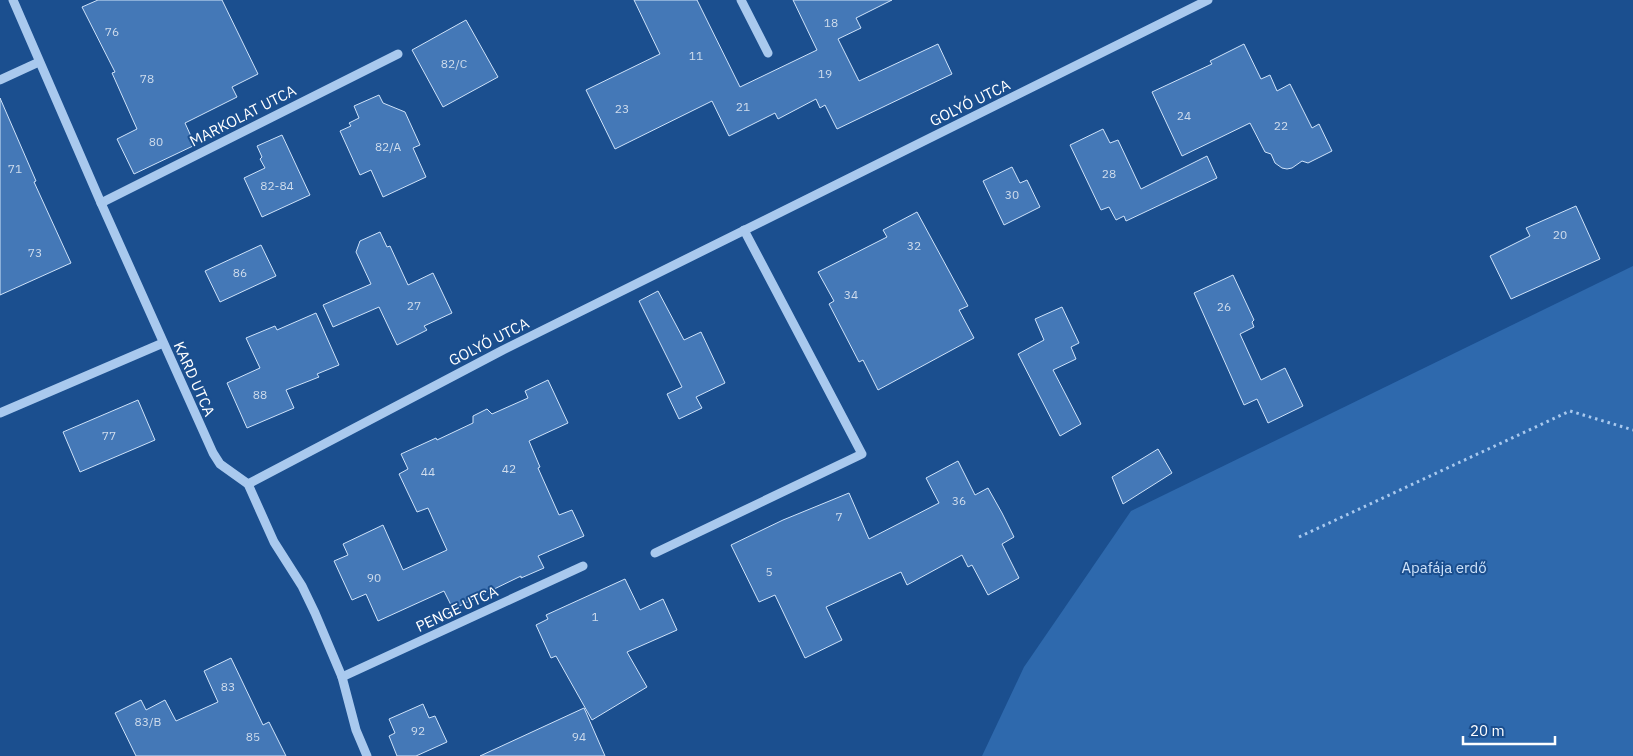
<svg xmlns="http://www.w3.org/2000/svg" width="1633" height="756" font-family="'IBM Plex Sans',sans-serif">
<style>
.green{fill:#2e69ad}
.building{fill:#4478b7;stroke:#cfe3fa}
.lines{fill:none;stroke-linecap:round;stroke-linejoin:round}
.path{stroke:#a9c9ee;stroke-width:3;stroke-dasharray:2.5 4;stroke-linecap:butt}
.minor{stroke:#a9c9ee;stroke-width:9}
.labels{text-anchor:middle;stroke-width:4;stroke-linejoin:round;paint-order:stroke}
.number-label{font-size:12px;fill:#d0dded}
.street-label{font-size:15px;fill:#fff;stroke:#1b4f8f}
.park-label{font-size:15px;fill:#cfe3fa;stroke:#1b4f8f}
</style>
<rect width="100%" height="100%" fill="#1b4f8f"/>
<polygon class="green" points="1633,266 1633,756 982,756 1024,667 1131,511"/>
<g class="building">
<polygon points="98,0 222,0 258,74 232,87 237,97 185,123 195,145 134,174 117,139 137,129 112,73 115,72 82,7"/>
<polygon points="634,0 697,0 740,87 817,50 793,0 892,0 856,18 861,28 838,39 859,81 938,44 952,74 837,129 825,105 820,108 816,99 778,119 775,113 729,136 712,101 615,149 586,90 660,54"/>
<polygon points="466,20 498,77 443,107 412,50"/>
<polygon points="1244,44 1261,79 1270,75 1277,91 1290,84 1312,128 1319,124 1332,151 1308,163 1302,161 1292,168 1287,169 1282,168 1275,163 1271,154 1265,152 1250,123 1182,156 1152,92 1212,64 1210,61"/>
<polygon points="379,95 383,103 405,112 420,145 413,148 426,177 383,197 371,170 360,175 340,131 351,126 349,123 359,118 354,106"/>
<polygon points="0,98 36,181 34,182 71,263 0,295"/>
<polygon points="1103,129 1110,143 1118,140 1141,189 1207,156 1217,178 1126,221 1124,216 1116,220 1109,207 1101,210 1070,145"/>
<polygon points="282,135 310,195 262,217 244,178 265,168 260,159 262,157 257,146"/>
<polygon points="1012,167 1020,183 1027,180 1040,207 1004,225 983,181"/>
<polygon points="1576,206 1600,259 1511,299 1490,256 1530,236 1526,228"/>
<polygon points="917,212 968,306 959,310 974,338 878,390 863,360 859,362 829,304 834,301 818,272 887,237 883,230"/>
<polygon points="380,232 387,247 390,246 408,285 433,273 452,313 424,326 427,330 397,345 379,307 333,327 323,305 371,284 356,252 360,241"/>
<polygon points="261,245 276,276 220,302 205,271"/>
<polygon points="1233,275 1254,320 1252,322 1254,327 1240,334 1261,380 1285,368 1303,406 1268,423 1257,399 1244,405 1194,293"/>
<polygon points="658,291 684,340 701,332 725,383 696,397 702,408 679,419 667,394 682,387 639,301"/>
<polygon points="1062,307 1079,343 1071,347 1076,359 1053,370 1081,424 1060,436 1018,354 1044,340 1035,319"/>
<polygon points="316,313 339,365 317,374 319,377 286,390 294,408 247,428 227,383 260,368 246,338 275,326 277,330"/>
<polygon points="548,380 568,423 529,441 540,467 538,468 559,515 572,510 584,536 538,556 544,568 521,578 521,576 453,609 444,591 378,621 366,594 352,600 334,561 348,555 343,544 383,525 403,570 447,550 428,508 417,512 399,474 408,469 401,454 436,438 437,440 473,423 473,416 487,409 492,414 528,398 525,391"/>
<polygon points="138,400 155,440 80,472 63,432"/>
<polygon points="1158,449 1172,473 1123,504 1112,477"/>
<polygon points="958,461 975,495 988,488 1002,513 1014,537 1002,544 1019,578 988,595 972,565 968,567 962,555 907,585 901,572 826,607 842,640 805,658 775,595 759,602 731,545 783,520 849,493 869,539 939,503 926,478"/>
<polygon points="625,579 640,610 663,599 677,630 627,652 647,687 592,720 556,656 551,658 536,625 548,619 546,615"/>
<polygon points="231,658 263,725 269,722 286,756 136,756 115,713 141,700 146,710 165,700 176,721 218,702 204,671"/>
<polygon points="423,704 429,718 435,716 447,742 416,756 397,756 389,736 395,733 389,719"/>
<polygon points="584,708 605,756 480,756"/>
</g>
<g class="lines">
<polyline class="path" points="1299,537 1570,411 1633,430"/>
<g class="minor">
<polyline points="13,0 101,203 213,453 220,464 248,484 274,542 302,586 315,613 342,677 356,730 367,756"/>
<polyline points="741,0 768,53"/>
<polyline points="0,80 39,62"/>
<polyline points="101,203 398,54"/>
<polyline points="0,413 163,343"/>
<polyline points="248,484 503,350 1208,0"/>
<polyline points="655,553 862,454 744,230"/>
<polyline points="342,677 583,566"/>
</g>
</g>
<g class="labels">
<g class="number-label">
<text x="831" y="27">18</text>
<text x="112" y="36">76</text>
<text x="696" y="60">11</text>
<text x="454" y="68">82/C</text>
<text x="825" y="78">19</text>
<text x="147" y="83">78</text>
<text x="743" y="111">21</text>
<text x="622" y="113">23</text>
<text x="1184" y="120">24</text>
<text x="1281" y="130">22</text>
<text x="156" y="146">80</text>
<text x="388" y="151">82/A</text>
<text x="15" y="173">71</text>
<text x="1109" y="178">28</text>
<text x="277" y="190">82-84</text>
<text x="1012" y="199">30</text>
<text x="1560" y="239">20</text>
<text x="914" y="250">32</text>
<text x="35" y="257">73</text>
<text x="240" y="277">86</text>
<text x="851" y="299">34</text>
<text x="414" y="310">27</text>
<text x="1224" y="311">26</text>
<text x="260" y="399">88</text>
<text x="109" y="440">77</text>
<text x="509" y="473">42</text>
<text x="428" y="476">44</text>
<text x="959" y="505">36</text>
<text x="839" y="521">7</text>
<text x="769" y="576">5</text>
<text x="374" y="582">90</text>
<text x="595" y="621">1</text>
<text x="228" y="691">83</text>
<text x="148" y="726">83/B</text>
<text x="418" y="735">92</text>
<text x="253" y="741">85</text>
<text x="579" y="741">94</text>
</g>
<g class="street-label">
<text transform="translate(970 103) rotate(-26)" y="5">GOLYÓ UTCA</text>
<text transform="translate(243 116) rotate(-27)" y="5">MARKOLAT UTCA</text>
<text transform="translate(489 342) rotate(-27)" y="5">GOLYÓ UTCA</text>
<text transform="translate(194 379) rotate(66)" y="5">KARD UTCA</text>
<text transform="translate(457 609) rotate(-25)" y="5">PENGE UTCA</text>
</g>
<g class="park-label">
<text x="1444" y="573">Apafája erdő</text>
</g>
</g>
<path d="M1463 736v8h92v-8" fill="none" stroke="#ffffff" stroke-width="2.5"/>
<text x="1470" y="736" font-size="15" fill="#ffffff" stroke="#1b4f8f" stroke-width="4" paint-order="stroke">20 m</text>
</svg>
